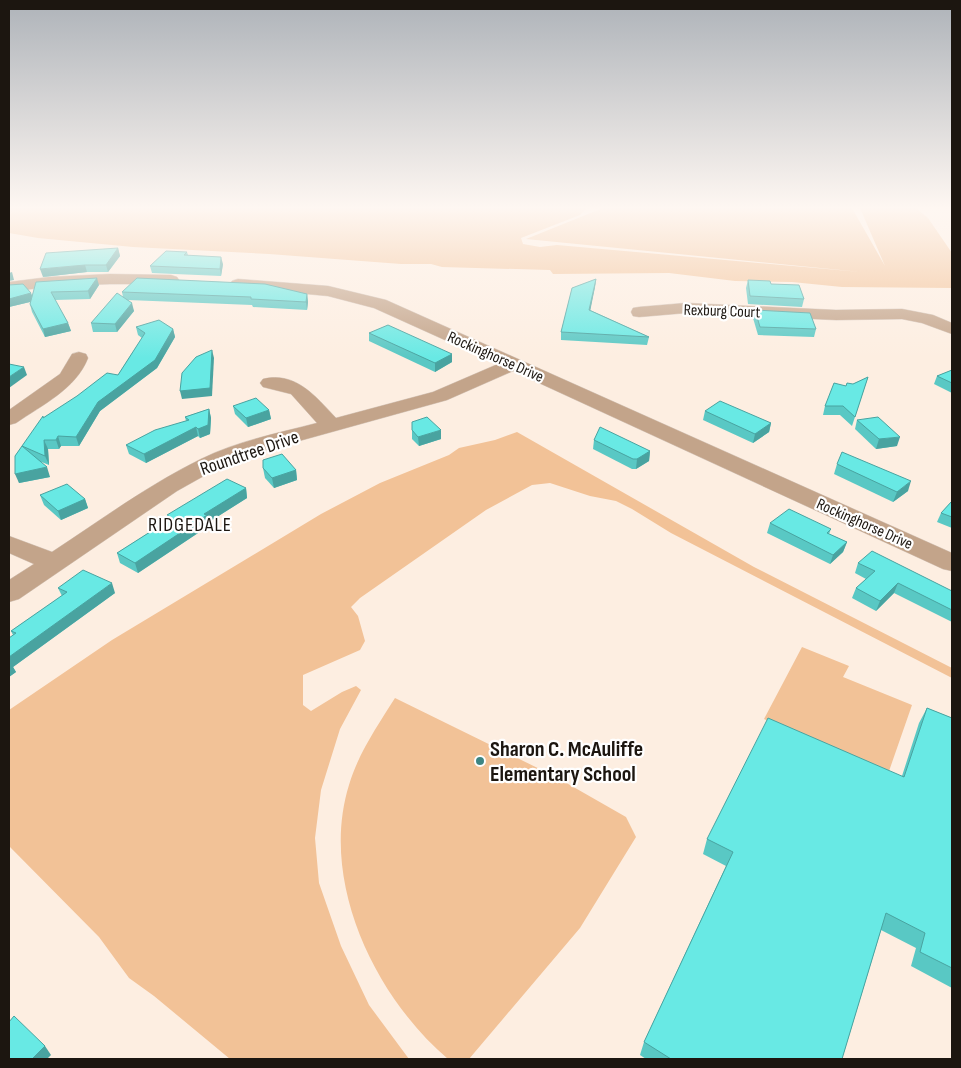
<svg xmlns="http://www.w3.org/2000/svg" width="961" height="1068" font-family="'Sofia Sans Condensed',sans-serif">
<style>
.green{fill:#f2c297}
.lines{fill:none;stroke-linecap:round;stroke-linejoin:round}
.minor-casing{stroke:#d9cbc0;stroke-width:1}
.minor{fill:#c3a48a;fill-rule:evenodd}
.wall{fill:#59c8c4}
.shaded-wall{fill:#49a3a0}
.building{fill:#68e9e4;stroke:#49a3a0}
.poi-dot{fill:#3d8583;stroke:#fff;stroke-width:2}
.labels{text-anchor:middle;stroke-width:4.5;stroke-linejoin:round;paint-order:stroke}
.far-street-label{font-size:16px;fill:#1c1610;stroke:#fff}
.street-label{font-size:19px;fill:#1c1610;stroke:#fff}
.neighbourhood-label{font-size:20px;letter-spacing:1px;fill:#1c1610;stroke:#fff}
.near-poi-label{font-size:22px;font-weight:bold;fill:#1c1610;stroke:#fff;text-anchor:start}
</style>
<rect width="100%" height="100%" fill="#fdeee1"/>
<g class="green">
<polygon points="9,208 587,208 580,215 521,238 523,244 540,247 557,245 861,272 526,239 603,208 852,208 885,266 860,208 916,208 928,218 952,253 952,288 842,287 792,282 735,281 669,273 553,274 550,270 442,267 431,264 401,264 269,254 133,247 38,238 9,233"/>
<polygon points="517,432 754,567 952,668 952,678 671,533 632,509 616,501 590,496 550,483 532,485 486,510 360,598 351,607 358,616 365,641 360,650 303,675 303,705 311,711 342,692 356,686 361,690 340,729 321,790 315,838 319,883 341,946 369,1005 409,1059 230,1059 154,996 129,978 99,937 9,846 9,710 112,640 321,514 380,483 449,455 459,448 495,440"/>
<polygon points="802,647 849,666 843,677 912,705 888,774 764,719"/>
<path d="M395,698L556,777L626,817L636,837L580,928L469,1059H448C375,997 319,881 349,785C358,754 378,725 395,698Z"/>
</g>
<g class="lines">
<g class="minor-casing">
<g id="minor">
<path d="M110,274L171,275L177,277L179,280L177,283L171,285C116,283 63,284 9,292V282L49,277Z"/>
<path d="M238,279L328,286L386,300L952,553V571L943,569L513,371L447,400L263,451L218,468L177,491L19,599L9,602V580L34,564L9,553V536L52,552C101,520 148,485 201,459C237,441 279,433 317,423L291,394L263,387L260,383L263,379C296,371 316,397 336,418L433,392L498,364L374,308L328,296L232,287L230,284L232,281Z"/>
<polygon points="686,303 836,310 902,309 933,315 952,323 952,334 922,323 902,319 836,320 686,313 639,317 633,316 631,312 633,308 639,307"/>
<path d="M79,352L86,354L88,358C76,389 42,405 16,423L9,425V410L60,374L72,354Z"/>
</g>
</g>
<use href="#minor" class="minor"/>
</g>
<g class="wall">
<polygon points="118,248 120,256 108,272 87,272 43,277"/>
<polygon points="187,252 188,255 223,264 221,276 152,273 150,266"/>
<polygon points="596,279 595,287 590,310 649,337 647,345 561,340 561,332"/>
<polygon points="748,280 771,284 804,299 802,307 748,304 746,288"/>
<polygon points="36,282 99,285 90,299 55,300 68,323 71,331 45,337 32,312 30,304 30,302 9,307 9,285 31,293 32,296"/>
<polygon points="122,292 307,294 308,302 307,310 253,307 252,305 128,300 134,311 117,332 93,332 91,323 123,297"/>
<polygon points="755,310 816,329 814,337 758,335 753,318"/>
<polygon points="136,327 173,329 175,337 157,368 100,411 79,446 61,446 59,449 48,449 49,465 39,461 50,477 19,483 15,456 43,418 118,375 142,338 138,335"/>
<polygon points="369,333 452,354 452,362 435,372 369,341"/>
<polygon points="952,370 952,393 934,384 937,376"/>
<polygon points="868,377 852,426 840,415 823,415 825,406 846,386 853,384"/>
<polygon points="233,406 269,410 271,419 248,427 235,414"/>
<polygon points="209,409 211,418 210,434 200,438 198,436 146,463 129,454 126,445 186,421 185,417"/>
<polygon points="705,411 771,423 769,432 753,443 703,420"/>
<polygon points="857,420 897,446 876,449 855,429"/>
<polygon points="412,430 441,439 419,446 412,439"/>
<polygon points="594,440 650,451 649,461 636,469 632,469 593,449"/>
<polygon points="837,464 908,491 893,502 834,474"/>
<polygon points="263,468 296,470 297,480 274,488 265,478"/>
<polygon points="246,488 247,498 209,522 210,525 138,573 120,563 117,553 169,520 167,515"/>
<polygon points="40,495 85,499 88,508 61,520 44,505"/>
<polygon points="952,501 952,528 937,522 941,513"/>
<polygon points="770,523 831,529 829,534 847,542 843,552 830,564 767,533"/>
<polygon points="858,563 952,591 952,622 894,593 876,611 852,598 856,588 866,579 855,573"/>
<polygon points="58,588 115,593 13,667 16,672 9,677 9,638 13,635 11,631 62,596"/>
<polygon points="927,708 952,718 952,988 911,966 916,948 881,930 842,1059 646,1059 640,1055 644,1042 726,866 703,854 707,839 902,776 919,723"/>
</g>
<g class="shaded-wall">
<polygon points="118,248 120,256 108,272 106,265"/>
<polygon points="221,257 223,264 221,276 220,269"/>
<polygon points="85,265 87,272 43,277 40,269"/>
<polygon points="12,272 14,280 9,281 9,273"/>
<polygon points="97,278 99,285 90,299 88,291"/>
<polygon points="596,279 595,287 589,317 589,310"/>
<polygon points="31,293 34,301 9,307 9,299"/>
<polygon points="307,294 308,302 307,310 306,302"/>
<polygon points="132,303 134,311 117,332 115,324"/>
<polygon points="68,323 71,331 45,337 43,329"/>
<polygon points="173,329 175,337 157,368 100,411 79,446 76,437 98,402"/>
<polygon points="212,350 214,358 212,396 182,399 180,391"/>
<polygon points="452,354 452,362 435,372 435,363"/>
<polygon points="24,367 27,375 9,388 9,377"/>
<polygon points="209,409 211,418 210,434 200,438 198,429"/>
<polygon points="269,410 271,419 248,427 246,418"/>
<polygon points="771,423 769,432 753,443 755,434"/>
<polygon points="196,427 198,436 146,463 144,454"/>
<polygon points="441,430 441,439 419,446 418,437"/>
<polygon points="58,436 61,446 59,449 56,440"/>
<polygon points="900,437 897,446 876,449 879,439"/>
<polygon points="44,440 48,449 49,465 45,456"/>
<polygon points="650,451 649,461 636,469 637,459"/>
<polygon points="47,467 50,477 19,483 15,474"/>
<polygon points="296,470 297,480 274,488 272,478"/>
<polygon points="911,481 908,491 893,502 897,492"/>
<polygon points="246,488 247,498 209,522 210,525 138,573 135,563 204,514"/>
<polygon points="85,499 88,508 61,520 58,511"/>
<polygon points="847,542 843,552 830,564 833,555"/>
<polygon points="112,583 115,593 13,667 16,672 9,677 9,657"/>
<polygon points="898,583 894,593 876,611 880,601"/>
<polygon points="45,1046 51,1055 47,1059 32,1059"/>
</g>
<g class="building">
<polygon points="118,248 106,265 85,265 40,269 46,253"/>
<polygon points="166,251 187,252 184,255 221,257 220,269 150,266"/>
<polygon points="97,278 88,291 51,292 68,323 43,329 30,304 36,282"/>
<polygon points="137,278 265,284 307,294 306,302 251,299 251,297 122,292"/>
<polygon points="596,279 589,310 649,337 561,332 572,288"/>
<polygon points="748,280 770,281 771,284 799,285 804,299 750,296"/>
<polygon points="23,284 31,293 9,299 9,285"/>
<polygon points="117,293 132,303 115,324 91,323"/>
<polygon points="755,310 810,313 816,329 760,327"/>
<polygon points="159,320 173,329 155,360 98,402 76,437 58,436 56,440 44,440 45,456 22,446 43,416 43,418 77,396 107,373 118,375 145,333 136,327"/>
<polygon points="388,325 452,354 435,363 369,333"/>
<polygon points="212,350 210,388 180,391 182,373 196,357"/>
<polygon points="9,364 24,367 9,377"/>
<polygon points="952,370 952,383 937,376"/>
<polygon points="868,377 855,417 843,406 825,406 834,383 846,386 847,383 853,384"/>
<polygon points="256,398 269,410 246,418 233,406"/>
<polygon points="720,401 771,423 755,434 705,411"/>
<polygon points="209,409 208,425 198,429 196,427 144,454 126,445 155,430 189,420 185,417"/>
<polygon points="427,417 441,430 418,437 412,430 412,422"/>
<polygon points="878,417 900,437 879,439 857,420"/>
<polygon points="600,427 650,451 637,459 633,459 594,440"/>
<polygon points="22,446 47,467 15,474 15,456"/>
<polygon points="842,452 911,481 897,492 837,464"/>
<polygon points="282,454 296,470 272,478 263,468 263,460"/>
<polygon points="227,479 246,488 204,514 207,515 135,563 117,553 172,518 167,515"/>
<polygon points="67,484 85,499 58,511 40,495"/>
<polygon points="952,501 952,517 941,513"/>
<polygon points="789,509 831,529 827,533 847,542 833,555 770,523"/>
<polygon points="872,551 952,591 952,610 898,583 880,601 856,588 875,571 858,563"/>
<polygon points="83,570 112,583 9,657 9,638 16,633 11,631 67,592 58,588"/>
<polygon points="927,708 952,718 952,968 920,952 925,933 886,913 842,1059 671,1059 644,1042 733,852 707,839 768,718 904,777"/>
<polygon points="14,1016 45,1046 32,1059 9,1059 9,1022"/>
</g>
<linearGradient id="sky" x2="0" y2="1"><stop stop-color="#aeb3b9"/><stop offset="0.58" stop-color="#fef7f2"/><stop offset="1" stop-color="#fef7f2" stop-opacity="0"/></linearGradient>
<rect width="961" height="358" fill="url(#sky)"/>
<circle class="poi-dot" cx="480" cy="761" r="5"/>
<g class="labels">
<g class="far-street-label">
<text transform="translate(722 310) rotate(2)" y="6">Rexburg Court</text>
<text transform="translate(496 356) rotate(24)" y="6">Rockinghorse Drive</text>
<text transform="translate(865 523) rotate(24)" y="6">Rockinghorse Drive</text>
</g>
<g class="street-label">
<text transform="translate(249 452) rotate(-19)" y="7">Roundtree Drive</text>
</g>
<g class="neighbourhood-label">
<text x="190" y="531">RIDGEDALE</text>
</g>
<g class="near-poi-label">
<text x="490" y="756">Sharon C. McAuliffe<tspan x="490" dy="25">Elementary School</tspan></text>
</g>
</g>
<rect width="961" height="1068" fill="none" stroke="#1c1610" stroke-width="20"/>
</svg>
